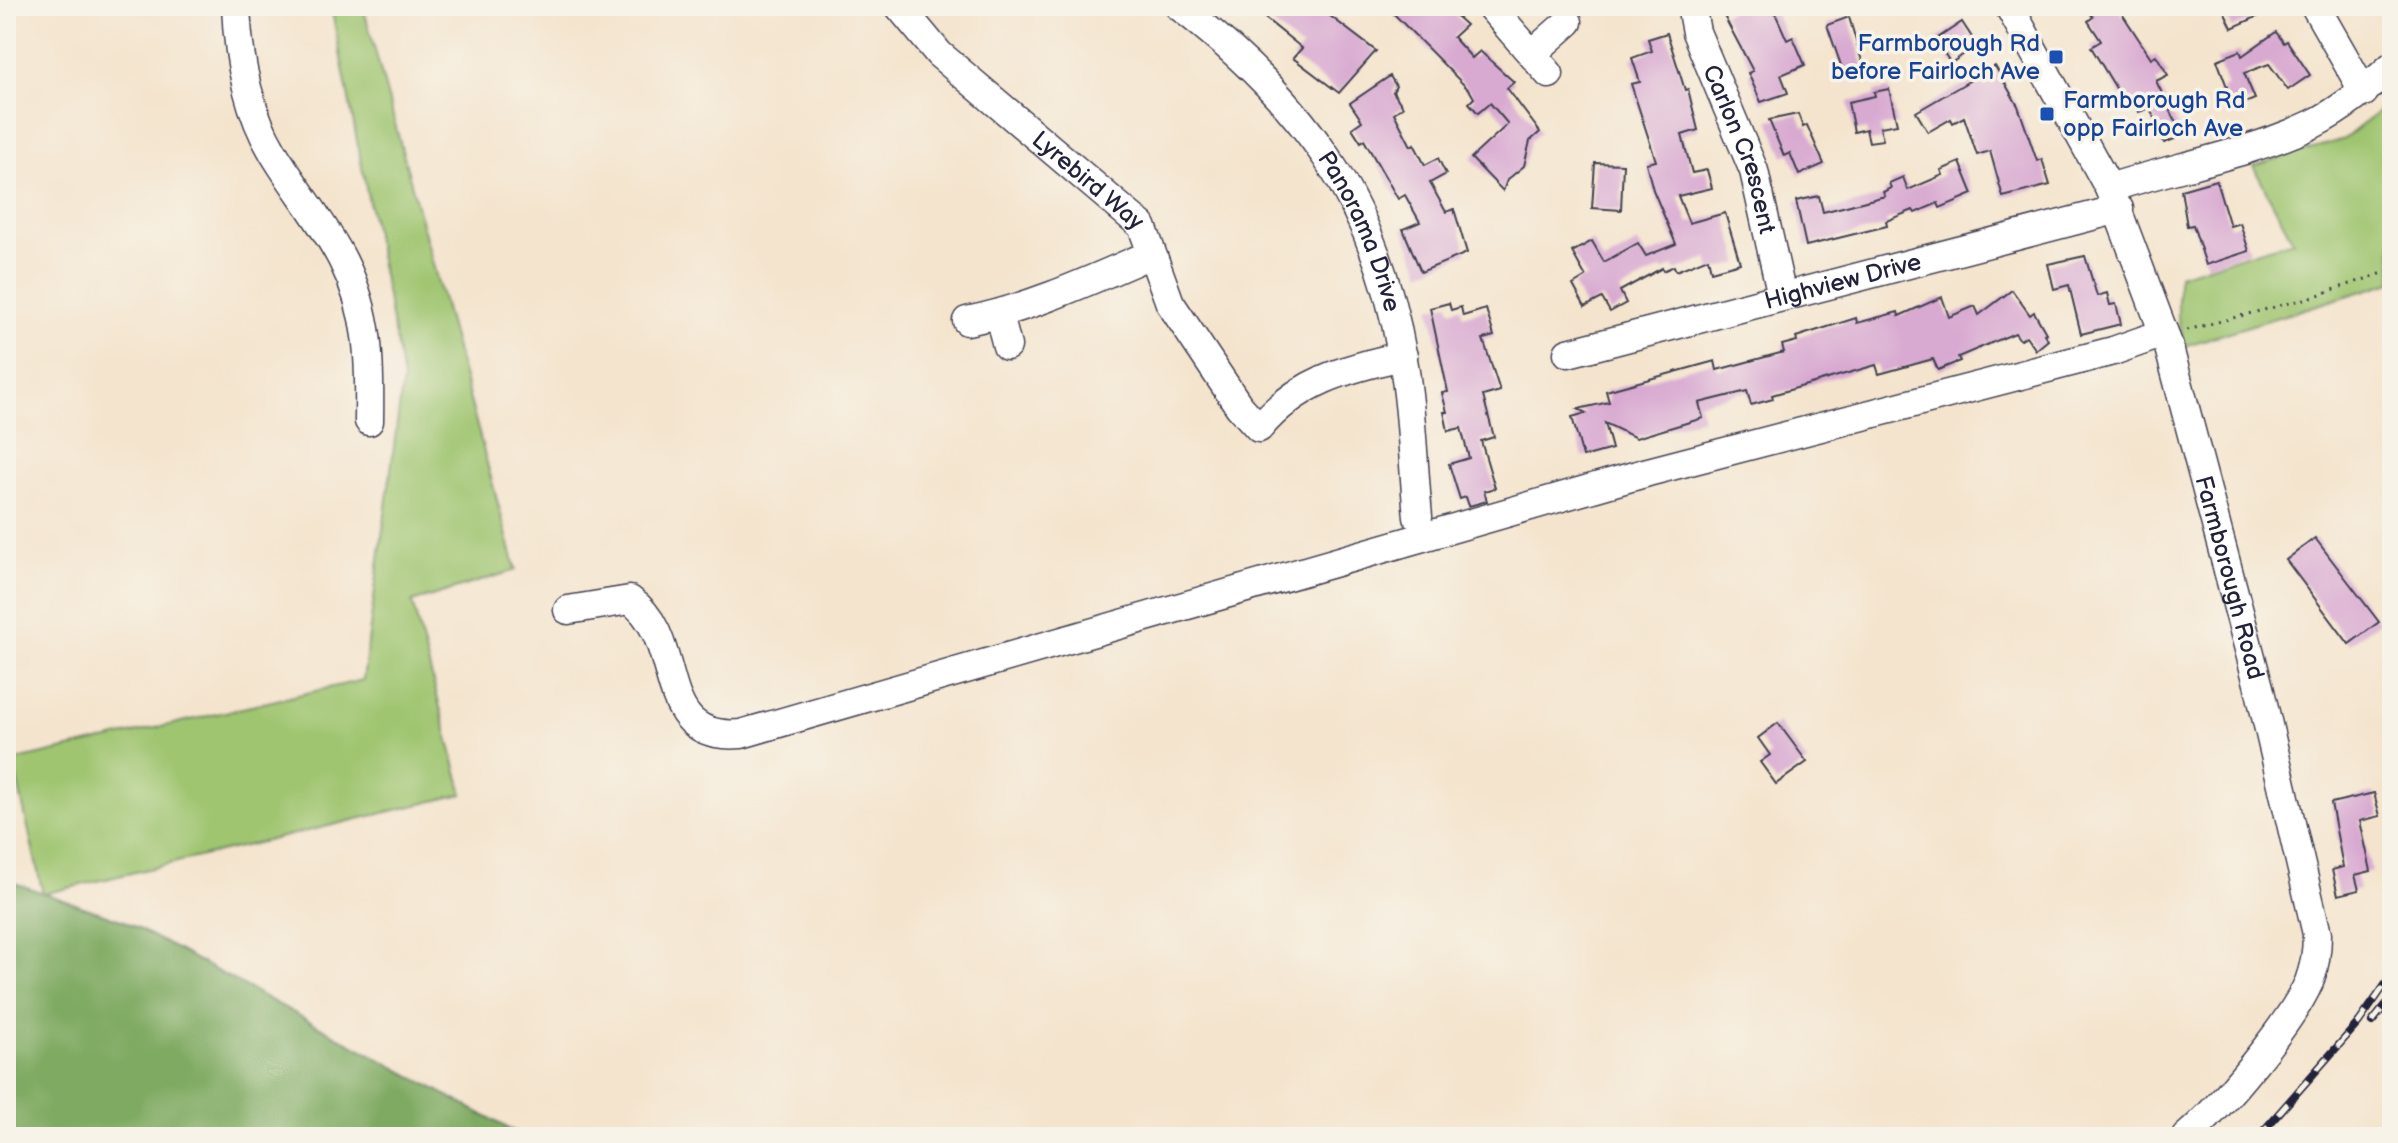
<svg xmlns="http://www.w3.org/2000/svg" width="2398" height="1143" font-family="'Balsamiq Sans',sans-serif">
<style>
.green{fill:#9fc570;stroke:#607456;stroke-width:2}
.forest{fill:#7faa62;stroke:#50664e;stroke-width:2}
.building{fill:#d8a9d1}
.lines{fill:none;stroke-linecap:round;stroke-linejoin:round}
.minor-casing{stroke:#423f51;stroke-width:31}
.path{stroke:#423f51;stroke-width:3;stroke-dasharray:2 6;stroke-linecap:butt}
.minor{stroke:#fff;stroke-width:28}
.rail-casing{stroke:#22223b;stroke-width:8}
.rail{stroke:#f7f3e8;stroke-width:5;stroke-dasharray:15;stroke-linecap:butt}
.transit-dot{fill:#1a4fb4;stroke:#f7f3e8;stroke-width:3}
.labels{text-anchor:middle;stroke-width:7;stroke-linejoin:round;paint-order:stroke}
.transit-label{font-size:24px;fill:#164399;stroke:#f7f3e8;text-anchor:end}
.street-label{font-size:24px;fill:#22223b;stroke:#f7f3e8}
</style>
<rect width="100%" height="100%" fill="#f7f3e8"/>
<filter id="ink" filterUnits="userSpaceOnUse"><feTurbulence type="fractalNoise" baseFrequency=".0125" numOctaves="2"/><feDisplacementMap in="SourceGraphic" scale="16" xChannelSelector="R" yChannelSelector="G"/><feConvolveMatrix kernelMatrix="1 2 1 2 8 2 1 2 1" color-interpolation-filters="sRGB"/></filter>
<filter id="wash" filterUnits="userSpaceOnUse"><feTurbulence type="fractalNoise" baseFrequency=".006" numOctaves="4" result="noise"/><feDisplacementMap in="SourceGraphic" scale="32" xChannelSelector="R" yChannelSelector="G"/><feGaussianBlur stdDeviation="1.8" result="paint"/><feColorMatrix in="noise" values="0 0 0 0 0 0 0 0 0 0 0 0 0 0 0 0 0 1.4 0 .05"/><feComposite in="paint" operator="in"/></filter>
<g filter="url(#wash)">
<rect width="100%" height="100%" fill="#f4e4cd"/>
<g class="green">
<polygon points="331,6 363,6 516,570 412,602 463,794 43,894 13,761 363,680 403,379"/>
<polygon points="2392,101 2392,282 2184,346 2178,318 2178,275 2293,241 2253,166 2344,139"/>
</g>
<polygon class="forest" points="6,880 124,921 524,1137 6,1137"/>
<g id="blocks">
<g class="building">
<polygon points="1250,6 1317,6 1376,51 1339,93 1293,58 1302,48"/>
<polygon points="1386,6 1445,6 1466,25 1453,37 1472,58 1480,51 1514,82 1507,88 1540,132 1530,141 1524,166 1507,180 1503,191 1471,158 1508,124 1490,103 1478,113 1469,103 1474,98 1470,91"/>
<polygon points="1732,6 1772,6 1787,40 1793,37 1805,65 1781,75 1788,93 1761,102 1748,73 1753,71 1723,14 1733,10"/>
<polygon points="2085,6 2117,6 2151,58 2156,55 2168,75 2156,81 2183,136 2164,143 2150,108 2139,112 2137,104 2128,108 2091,47 2101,41 2088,21 2093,17"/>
<polygon points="2222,6 2281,6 2232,28"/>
<polygon points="1849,17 1864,68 1844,74 1827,25"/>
<polygon points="1962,22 1977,45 1951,63 1935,40"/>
<polygon points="2276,32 2284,43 2287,41 2310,75 2288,90 2269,64 2244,73 2255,99 2230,109 2222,89 2227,87 2217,60 2240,51 2242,56"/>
<polygon points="1667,33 1685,90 1688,89 1698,130 1682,135 1692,173 1707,170 1712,188 1678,196 1689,223 1725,213 1740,263 1711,271 1708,258 1676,271 1674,266 1663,271 1662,268 1620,291 1626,303 1610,312 1602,298 1585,307 1573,285 1586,277 1572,252 1592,241 1604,262 1638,243 1646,256 1676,244 1653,190 1646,163 1656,161 1631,84 1640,82 1632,58 1652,51 1648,39"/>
<polygon points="1995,66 2018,106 2037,161 2042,159 2050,185 2003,197 1990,151 1977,155 1964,117 1953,123 1951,119 1928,132 1916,112"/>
<polygon points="1390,76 1396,86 1393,92 1403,107 1394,113 1411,146 1414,144 1425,165 1438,158 1446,174 1430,183 1446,212 1454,209 1467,253 1421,272 1403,229 1420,222 1405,195 1398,199 1364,140 1361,142 1352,128 1362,121 1350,103"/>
<polygon points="1889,89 1897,124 1880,127 1883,140 1869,142 1866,129 1854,132 1848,102 1875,96 1874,92"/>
<polygon points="1798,114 1803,127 1807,125 1824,164 1799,175 1790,153 1784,156 1769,120"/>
<polygon points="1960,162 1973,194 1940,208 1938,203 1915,213 1913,210 1886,221 1887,226 1806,246 1796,201 1819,196 1823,212 1885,196 1883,192 1891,188 1889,183 1903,177 1908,190 1943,175 1941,170"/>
<polygon points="1595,163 1623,164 1621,210 1592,208"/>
<polygon points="2216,180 2230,226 2240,223 2249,251 2206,265 2193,225 2187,226 2181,190"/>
<polygon points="2085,256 2097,296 2107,293 2110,305 2116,304 2121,324 2081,334 2069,285 2054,289 2048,264"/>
<polygon points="2012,290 2030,315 2034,312 2046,333 2044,334 2048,340 2036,350 2026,336 2020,340 2015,333 1958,357 1960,361 1938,370 1933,359 1879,374 1876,365 1772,395 1773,399 1751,405 1747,391 1699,403 1703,418 1636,438 1605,423 1612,449 1583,457 1572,417 1586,413 1578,409 1609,402 1606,391 1715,361 1717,370 1784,352 1782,345 1797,341 1796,337 1856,318 1857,323 1898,312 1899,316 1942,297 1949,317 1975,306 1979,315"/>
<polygon points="1449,303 1451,310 1461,307 1463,316 1486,309 1494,336 1483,339 1500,391 1483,396 1494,437 1481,441 1495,488 1484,491 1487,501 1469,506 1466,497 1460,499 1449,464 1469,458 1461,428 1448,431 1444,412 1447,412 1442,393 1448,392 1430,308"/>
<polygon points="2315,538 2379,622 2349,644 2286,560"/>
<polygon points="1778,723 1807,762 1776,784 1760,762 1770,755 1758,738"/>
<polygon points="2374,793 2380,816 2360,821 2371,871 2355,875 2359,890 2338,895 2332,870 2343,867 2331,803"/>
</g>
</g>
</g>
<g filter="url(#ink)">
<use href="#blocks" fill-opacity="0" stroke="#423f51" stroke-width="2"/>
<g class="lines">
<g class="minor-casing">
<g id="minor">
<path d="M236,6C238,56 247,109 273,152C295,189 324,223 343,261C370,315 370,362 369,421"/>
<path id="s1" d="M899,6L939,54L1142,226L1170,303L1239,406L1259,428C1297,382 1346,368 1403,356"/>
<path id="s2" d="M1179,6C1301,100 1375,198 1402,354C1412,407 1413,463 1418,517"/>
<polyline points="1490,6 1549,74"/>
<path id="s3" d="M1691,6L1696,32L1754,171L1782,296"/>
<path id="s4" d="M2009,6L2109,188L2168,344L2260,691L2317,934C2317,951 2315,966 2309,982C2291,1023 2220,1108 2186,1137"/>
<polyline points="2315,6 2364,92"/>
<polyline points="1533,53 1568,22"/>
<path d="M2109,188C2175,167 2252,153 2313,124C2343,109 2368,88 2392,66"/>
<polyline points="999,315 1007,346"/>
<path d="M967,321C1031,308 1091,280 1151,254"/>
<path id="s5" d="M1568,353L2119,209"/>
<path d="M568,610L630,600C688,640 649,742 741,734L1648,472L2113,351L2164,333"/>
</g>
</g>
<polyline class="path" points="2187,330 2309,298 2392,270"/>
<use href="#minor" class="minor"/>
<g class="rail-casing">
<g id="rail">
<polyline points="2372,1022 2392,997"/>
<polyline points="2258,1137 2359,1022 2392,975"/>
</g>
</g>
<use href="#rail" class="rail"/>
</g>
</g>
<g class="transit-dot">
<rect x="2048" y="49" width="16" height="16" rx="4"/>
<rect x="2039" y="106" width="16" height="16" rx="4"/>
</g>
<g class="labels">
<g class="transit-label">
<text x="2040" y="51">Farmborough Rd<tspan x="2040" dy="28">before Fairloch Ave</tspan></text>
<text x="2063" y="108" text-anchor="start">Farmborough Rd<tspan x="2063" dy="28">opp Fairloch Ave</tspan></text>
</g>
<g class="street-label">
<text dy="8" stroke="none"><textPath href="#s3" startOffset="152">Carlon Crescent</textPath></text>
<text dy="8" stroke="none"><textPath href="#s1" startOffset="258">Lyrebird Way</textPath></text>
<text dy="8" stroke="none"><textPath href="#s2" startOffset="294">Panorama Drive</textPath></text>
<text dy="8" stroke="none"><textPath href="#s5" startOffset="284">Highview Drive</textPath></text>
<text dy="8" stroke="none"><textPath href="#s4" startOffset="616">Farmborough Road</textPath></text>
</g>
</g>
<rect width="2398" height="1143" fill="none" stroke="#f7f3e8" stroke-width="32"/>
</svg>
